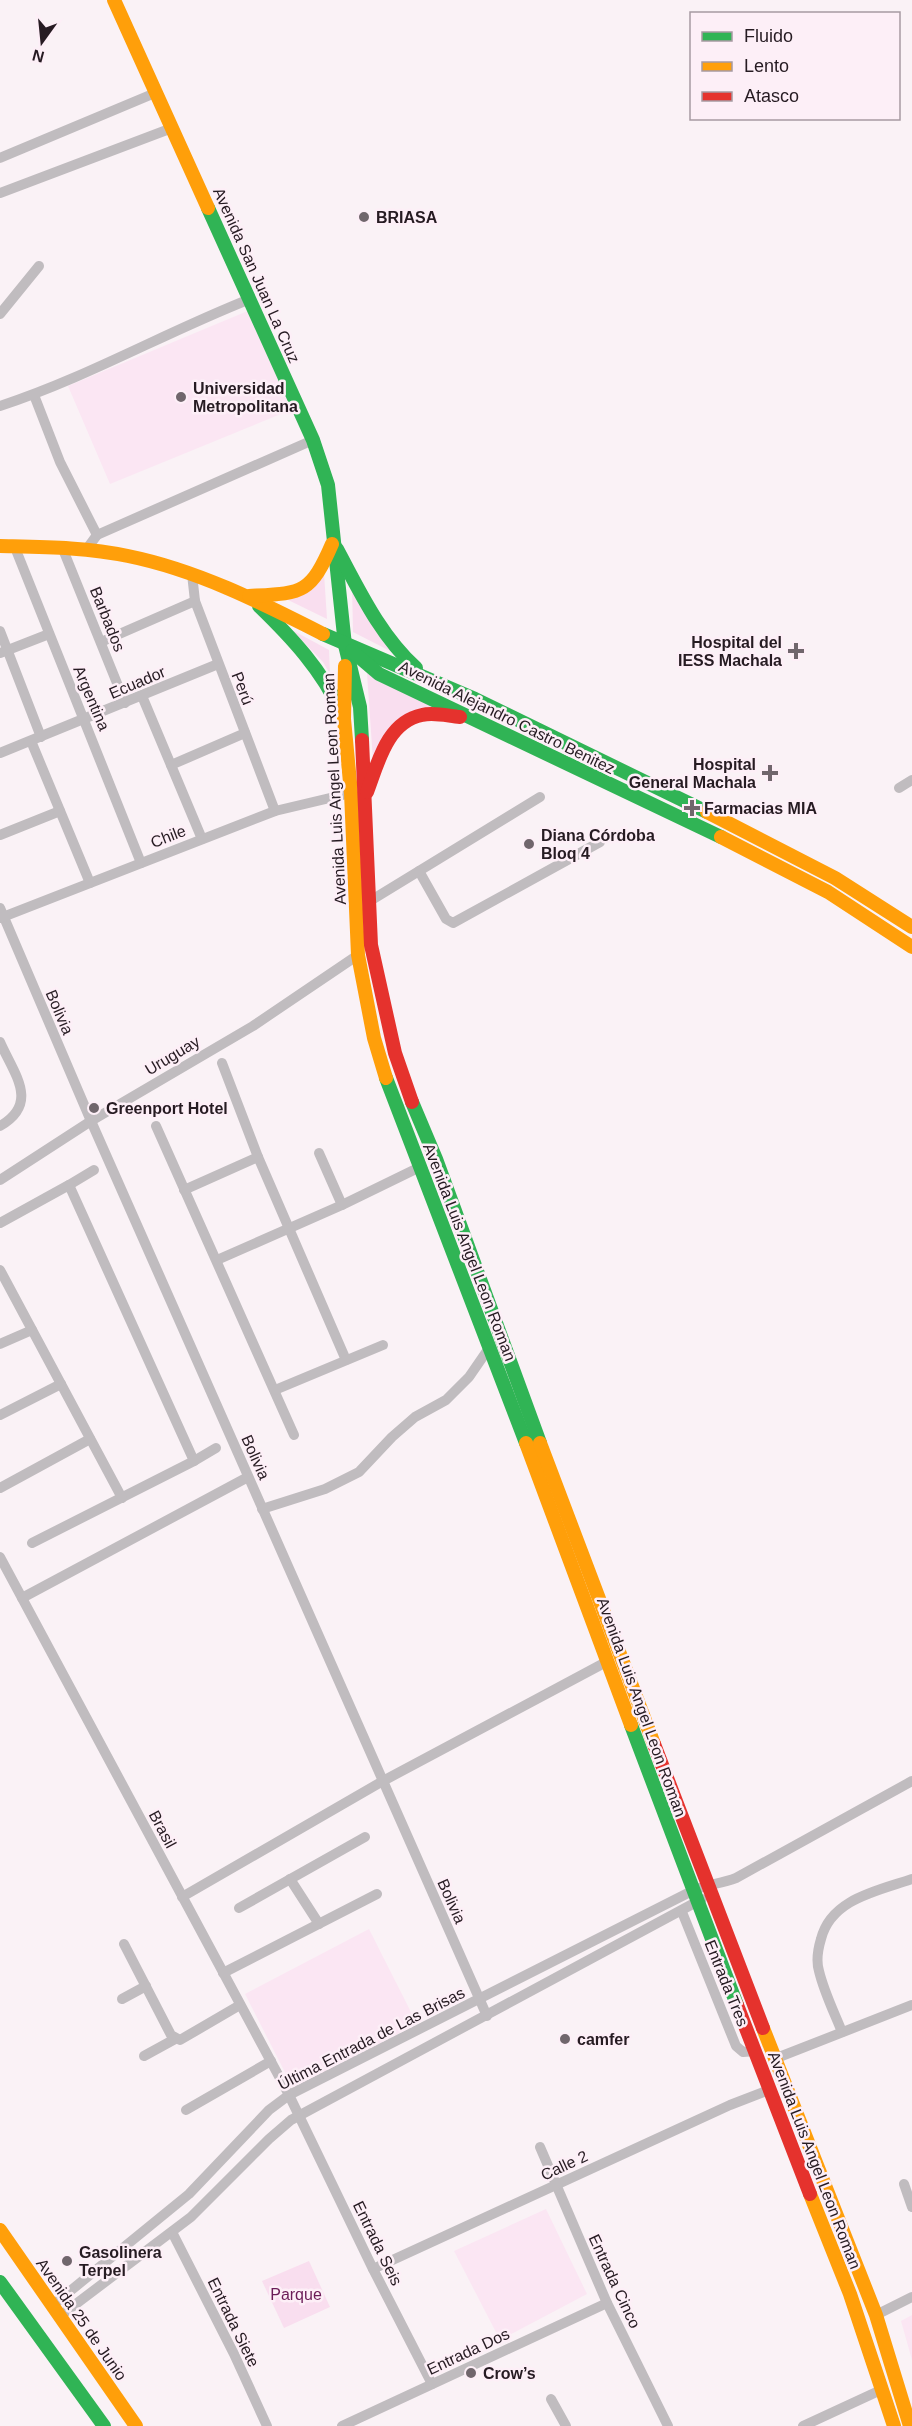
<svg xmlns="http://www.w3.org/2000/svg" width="912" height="2426" font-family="Helvetica,sans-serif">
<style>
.built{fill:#fbe6f3}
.green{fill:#f9deef}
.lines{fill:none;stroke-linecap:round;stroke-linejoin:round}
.street{stroke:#c0bcbf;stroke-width:10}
.fast{stroke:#30b455;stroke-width:14}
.slow{stroke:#ff9f0a;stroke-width:14}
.jam{stroke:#e5322d;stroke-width:14}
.poi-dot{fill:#70666c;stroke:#fdeff7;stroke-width:2}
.labels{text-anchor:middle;stroke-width:5;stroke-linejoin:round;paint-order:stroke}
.poi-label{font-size:16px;font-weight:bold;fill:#261b22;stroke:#fdeff7;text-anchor:start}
.street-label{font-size:16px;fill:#261b22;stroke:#fdeff7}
.park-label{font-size:16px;fill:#6b1c57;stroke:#fdeff7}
</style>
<rect width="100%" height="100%" fill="#faf2f6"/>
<g class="built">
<polygon points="250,310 293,409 110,484 68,386"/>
<polygon points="369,1929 417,2024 293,2088 245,1994"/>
<polygon points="546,2209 587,2294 500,2340 454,2251"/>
<polygon points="912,2315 912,2360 901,2321"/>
</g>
<g class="green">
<polygon points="324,573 327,619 282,597"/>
<polygon points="352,585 396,654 353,632"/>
<polygon points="292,630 329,650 330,674 323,662"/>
<polygon points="367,673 443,709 423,712 373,761"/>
<polygon points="309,2261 330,2307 284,2328 262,2281"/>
</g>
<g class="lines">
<g class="street">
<polyline points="0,158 155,93"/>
<polyline points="0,193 172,128"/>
<polyline points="0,314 39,266"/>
<polyline points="34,395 60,462 97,535"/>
<path d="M0,406C86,378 166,332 250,299"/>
<polyline points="14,545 141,863"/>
<polyline points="62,547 125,703"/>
<polyline points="86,550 97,535 313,440"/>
<polyline points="192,574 195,601 275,811"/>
<polyline points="0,631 41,737"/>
<polyline points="101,642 195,601"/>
<polyline points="0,653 49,634"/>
<polyline points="142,696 202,839"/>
<polyline points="31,741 90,883"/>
<polyline points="0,753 218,664"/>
<polyline points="171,765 245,733"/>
<polyline points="899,788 912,780"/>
<polyline points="0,835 60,811"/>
<polyline points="419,871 446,919 453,923 600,842"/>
<polyline points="370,901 540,797"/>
<polyline points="0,908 91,1121 487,2016"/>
<polyline points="0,918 275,811 351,793"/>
<path d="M0,1042C14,1074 40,1103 0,1126"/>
<polyline points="222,1063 258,1157 346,1360"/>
<polyline points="156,1126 294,1435"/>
<polyline points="319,1153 342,1205"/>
<polyline points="0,1180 91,1121 253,1026 358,955"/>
<polyline points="69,1185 94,1170"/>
<polyline points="184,1190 258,1157"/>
<polyline points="0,1223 69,1185 194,1461 32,1543"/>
<polyline points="217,1260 342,1205 420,1167"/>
<polyline points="0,1270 122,1498"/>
<polyline points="0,1344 32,1330"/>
<polyline points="275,1390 383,1345"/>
<polyline points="0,1415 61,1384"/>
<polyline points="194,1461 216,1448"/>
<polyline points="0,1488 90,1439"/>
<polyline points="262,1509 325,1489 359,1472 392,1437 415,1417 446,1400 469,1377 489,1348"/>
<polyline points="0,1557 289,2095 373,2269 432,2384"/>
<polyline points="22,1598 248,1477"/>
<polyline points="290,1879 319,1924"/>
<polyline points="182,1897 383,1781 608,1661"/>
<polyline points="239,1908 365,1837"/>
<polyline points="682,1912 736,2046 743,2052 755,2051"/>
<polyline points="124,1944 171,2035 180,2040 240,2005"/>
<polyline points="223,1973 377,1894"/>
<polyline points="122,1999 146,1986"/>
<path d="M842,2032C834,2012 824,1992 819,1971C816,1961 818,1949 821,1939C831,1899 877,1891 912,1879"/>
<polyline points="144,2056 175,2039"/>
<polyline points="774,2059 912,2005"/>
<polyline points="186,2110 271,2061"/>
<polyline points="540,2147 607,2303 668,2426"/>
<polyline points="904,2184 912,2207"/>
<polyline points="172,2232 234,2354 267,2426"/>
<polyline points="373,2269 730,2105 769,2090"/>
<path d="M53,2305L189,2194L269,2110L289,2095L694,1890C708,1884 721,1884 736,1878L912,1781"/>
<polyline points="876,2315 912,2297"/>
<polyline points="60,2316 191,2217 269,2139 291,2120 702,1899"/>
<polyline points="551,2399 566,2426"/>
<polyline points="342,2426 607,2303"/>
<polyline points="803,2426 883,2389"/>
</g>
<g class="fast">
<polyline points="208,208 313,440 328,485 345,645 360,707 362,740"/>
<path d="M337,549C360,592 380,635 416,668"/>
<path d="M259,606C292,638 322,670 341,712"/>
<polyline points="323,634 475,699 707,812"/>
<polyline points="352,651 379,674 721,837"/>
<polyline points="386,1078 526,1443"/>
<polyline points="412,1102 436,1159 540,1443"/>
<polyline points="631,1725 737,2005"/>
<polyline points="0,2282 104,2426"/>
</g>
<g class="slow">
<polyline points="114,0 208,208"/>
<path d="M0,546C43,547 86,547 128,556C197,570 260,602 323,634"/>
<path d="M249,596C302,593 310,595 332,544"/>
<polyline points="345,666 344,719 351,793 358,955 374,1038 386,1078"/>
<polyline points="707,812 835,878 912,927"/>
<polyline points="721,837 828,892 912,947"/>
<polyline points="526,1443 631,1725"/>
<polyline points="540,1443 654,1744"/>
<polyline points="763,2028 876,2315 910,2426"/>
<polyline points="810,2194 850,2294 894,2426"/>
<polyline points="0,2230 136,2426"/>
</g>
<g class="jam">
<polyline points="362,740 371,945 395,1053 412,1102"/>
<path d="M367,792C378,763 387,722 422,715C434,712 448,716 460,717"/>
<polyline points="654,1744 763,2028"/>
<polyline points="737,2005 810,2194"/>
</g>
</g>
<g class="poi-dot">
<circle cx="364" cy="217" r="6"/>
<circle cx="181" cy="397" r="6"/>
<path d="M793 642h6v6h6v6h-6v6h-6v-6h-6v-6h6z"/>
<path d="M767 764h6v6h6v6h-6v6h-6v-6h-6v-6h6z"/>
<path d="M689 799h6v6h6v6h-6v6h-6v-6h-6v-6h6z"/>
<circle cx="529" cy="844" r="6"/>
<circle cx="94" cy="1108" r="6"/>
<circle cx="565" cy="2039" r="6"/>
<circle cx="67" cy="2261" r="6"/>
<circle cx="471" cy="2373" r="6"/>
</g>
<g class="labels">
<g class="poi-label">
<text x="376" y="223">BRIASA</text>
<text x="193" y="394">Universidad<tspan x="193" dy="18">Metropolitana</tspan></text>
<text x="782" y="648" text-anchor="end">Hospital del<tspan x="782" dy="18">IESS Machala</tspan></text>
<text x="756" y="770" text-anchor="end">Hospital<tspan x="756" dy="18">General Machala</tspan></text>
<text x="704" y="814">Farmacias MIA</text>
<text x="541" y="841">Diana Córdoba<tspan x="541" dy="18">Bloq 4</tspan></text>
<text x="106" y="1114">Greenport Hotel</text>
<text x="577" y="2045">camfer</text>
<text x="79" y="2258">Gasolinera<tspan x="79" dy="18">Terpel</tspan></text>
<text x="483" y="2379">Crow’s</text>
</g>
<g class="street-label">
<text transform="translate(257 275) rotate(66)" y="6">Avenida San Juan La Cruz</text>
<text transform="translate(108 619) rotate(68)" y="6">Barbados</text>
<text transform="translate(137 682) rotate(-23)" y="6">Ecuador</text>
<text transform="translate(243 688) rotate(69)" y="6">Perú</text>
<text transform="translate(92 698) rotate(67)" y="6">Argentina</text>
<text transform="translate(507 717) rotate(26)" y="6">Avenida Alejandro Castro Benitez</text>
<text transform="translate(334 789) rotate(-93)" y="6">Avenida Luis Angel Leon Roman</text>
<text transform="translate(168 836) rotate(-21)" y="6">Chile</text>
<text transform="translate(60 1012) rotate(67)" y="6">Bolivia</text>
<text transform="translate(172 1055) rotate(-31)" y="6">Uruguay</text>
<text transform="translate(470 1252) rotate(69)" y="6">Avenida Luis Angel Leon Roman</text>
<text transform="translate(256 1457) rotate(66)" y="6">Bolivia</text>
<text transform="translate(642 1707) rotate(70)" y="6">Avenida Luis Angel Leon Roman</text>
<text transform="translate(163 1829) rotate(62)" y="6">Brasil</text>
<text transform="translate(452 1901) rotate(66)" y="6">Bolivia</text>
<text transform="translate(727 1983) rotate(68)" y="6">Entrada Tres</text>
<text transform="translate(371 2038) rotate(-27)" y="6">Última Entrada de Las Brisas</text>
<text transform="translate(815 2160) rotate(69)" y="6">Avenida Luis Angel Leon Roman</text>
<text transform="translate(564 2165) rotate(-25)" y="6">Calle 2</text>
<text transform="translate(378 2243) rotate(64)" y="6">Entrada Seis</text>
<text transform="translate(615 2281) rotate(65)" y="6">Entrada Cinco</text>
<text transform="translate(82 2319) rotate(55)" y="6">Avenida 25 de Junio</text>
<text transform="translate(234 2322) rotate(64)" y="6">Entrada Siete</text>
<text transform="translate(468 2351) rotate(-25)" y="6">Entrada Dos</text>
</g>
<g class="park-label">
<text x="296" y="2300">Parque</text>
</g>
</g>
<rect x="690" y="12" width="210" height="108" fill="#fdeff7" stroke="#a79aa2" stroke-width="1.5"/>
<rect x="702" y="32" width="30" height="9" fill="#30b455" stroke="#a79aa2" stroke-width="1.5"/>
<text x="744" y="42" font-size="18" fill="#261b22">Fluido</text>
<rect x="702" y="62" width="30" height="9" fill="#ff9f0a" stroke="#a79aa2" stroke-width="1.5"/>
<text x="744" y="72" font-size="18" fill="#261b22">Lento</text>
<rect x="702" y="92" width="30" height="9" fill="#e5322d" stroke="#a79aa2" stroke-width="1.5"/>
<text x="744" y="102" font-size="18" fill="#261b22">Atasco</text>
<g transform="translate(42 42) rotate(195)" stroke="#fdeff7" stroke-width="4.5" paint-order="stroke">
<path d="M0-4.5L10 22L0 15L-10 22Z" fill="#261b22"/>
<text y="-9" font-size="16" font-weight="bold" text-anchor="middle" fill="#261b22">N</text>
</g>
</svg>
